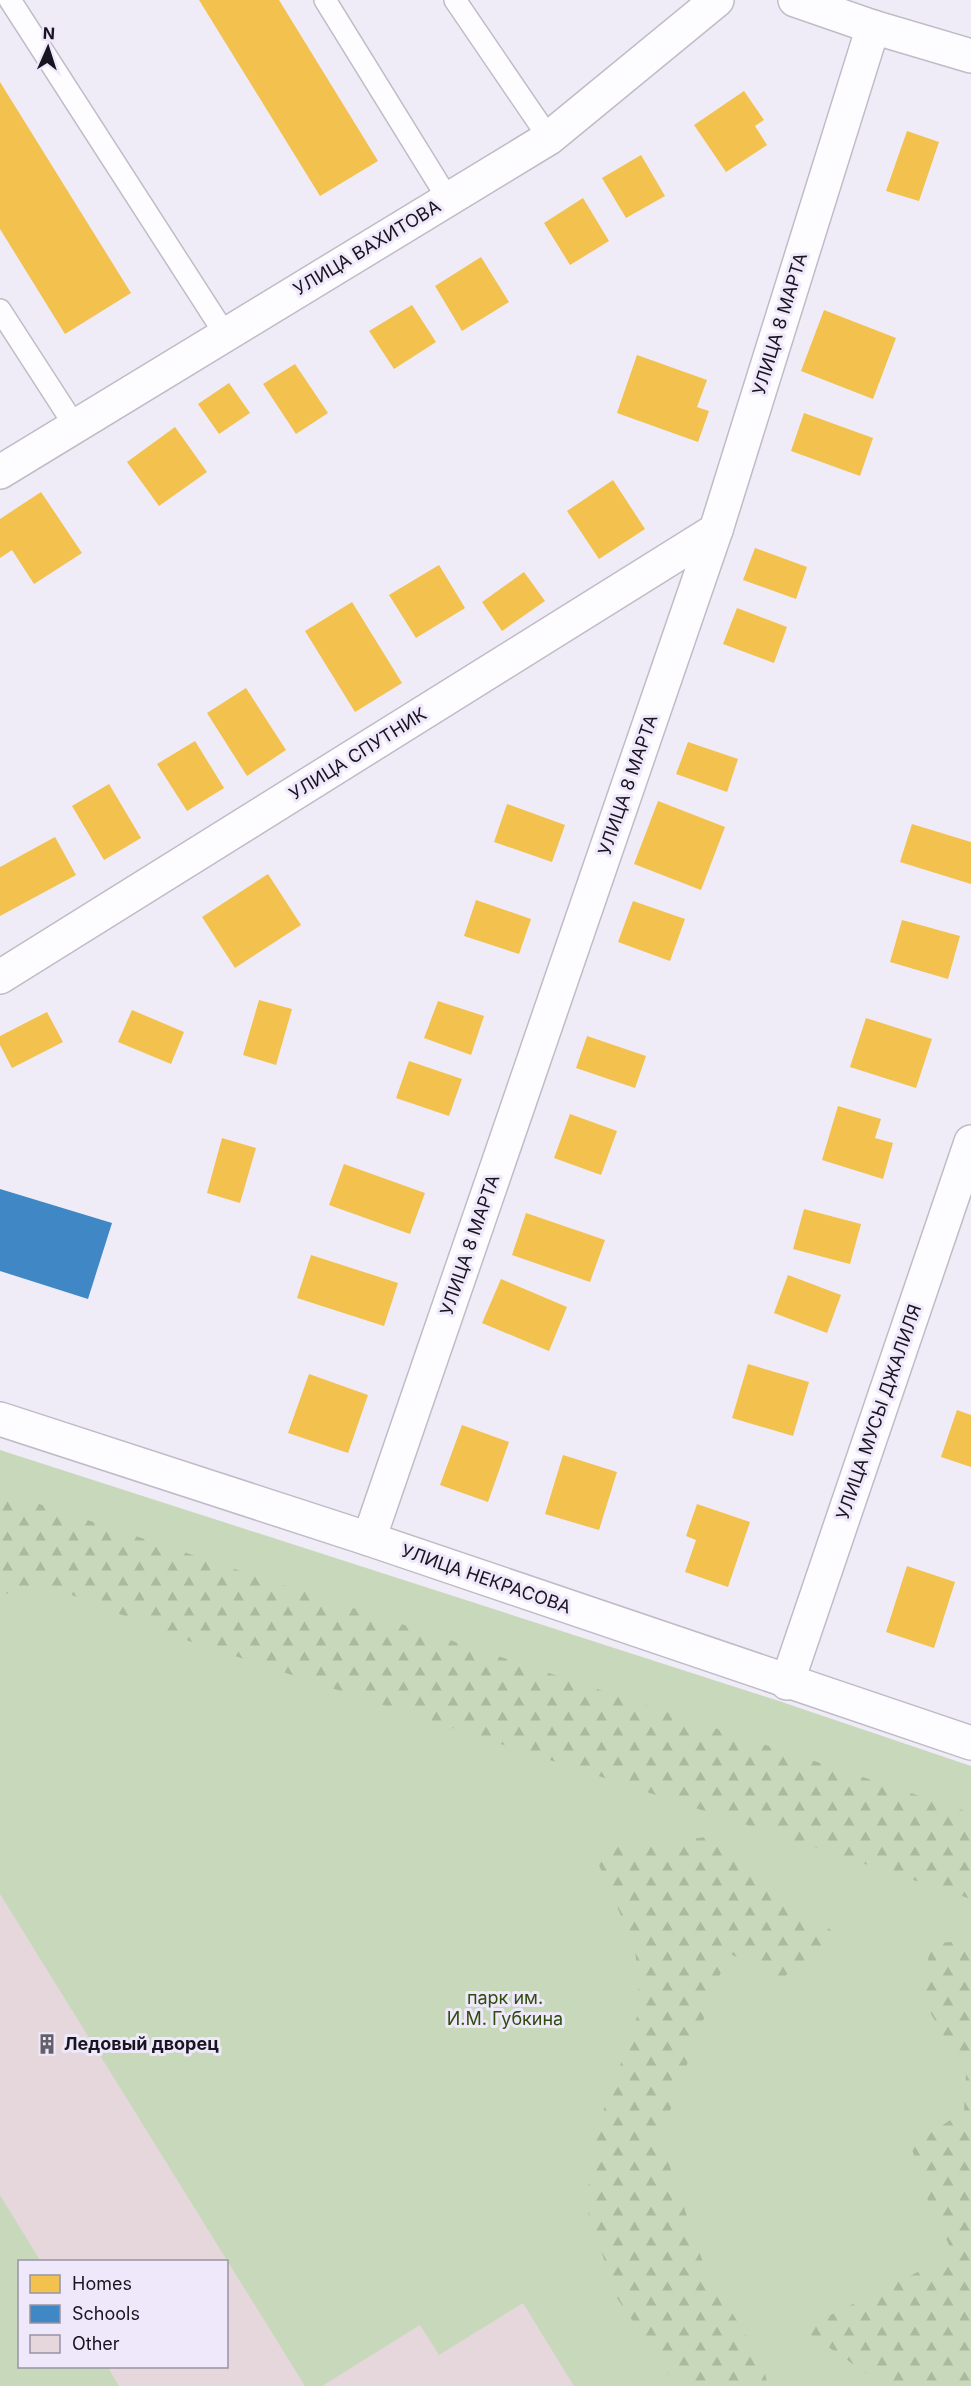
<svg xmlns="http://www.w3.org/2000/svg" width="971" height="2386" font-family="Inter,sans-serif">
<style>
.green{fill:#c7d9ba;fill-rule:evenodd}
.forest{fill:url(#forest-firs)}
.homes{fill:#f2c14e}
.schools{fill:#3f88c5}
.building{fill:#e5d7db}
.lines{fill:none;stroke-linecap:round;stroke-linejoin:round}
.lane-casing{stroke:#c0bcc7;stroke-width:24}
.street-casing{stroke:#c0bcc7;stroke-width:36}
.secondary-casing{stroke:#c0bcc7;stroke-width:36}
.lane{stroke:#fdfcfe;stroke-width:21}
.street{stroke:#fdfcfe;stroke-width:33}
.secondary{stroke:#fdfcfe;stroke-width:33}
.labels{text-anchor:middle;stroke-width:6;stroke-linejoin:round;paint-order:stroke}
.street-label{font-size:18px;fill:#191520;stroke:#efe8fb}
.park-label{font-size:18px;fill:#304d0d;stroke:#efe8fb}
.poi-label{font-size:18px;font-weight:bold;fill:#191520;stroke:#efe8fb;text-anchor:start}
</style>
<defs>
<pattern id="forest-firs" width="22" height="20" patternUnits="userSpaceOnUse" patternTransform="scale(1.5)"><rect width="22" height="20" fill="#c7d9ba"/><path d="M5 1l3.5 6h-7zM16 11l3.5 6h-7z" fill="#aab9a0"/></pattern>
</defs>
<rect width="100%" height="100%" fill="#f0ecf7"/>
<path class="green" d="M0,1450L776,1700L971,1766V2386H0ZM20,2262H226V2366H20Z"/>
<g class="forest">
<polygon points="0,1491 971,1813 971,1899 174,1636 42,1583 0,1596"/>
<polygon points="717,1836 763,1879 840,1937 782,1978 728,1953 660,2138 706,2271 762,2361 768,2386 677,2386 617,2298 588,2212 590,2144 612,2089 640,2008 635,1948 592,1849"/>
<polygon points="971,1940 971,2386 885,2386 802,2329 924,2269 951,2249 928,2201 911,2146 964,2111 966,2074 923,2000 930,1944"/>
</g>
<g class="homes">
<polygon points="199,0 279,0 378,161 320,196"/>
<polygon points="0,82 131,293 65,334 0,229"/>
<polygon points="744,91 764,120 755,126 767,145 726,172 694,125"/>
<polygon points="907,131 939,142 919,201 886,191"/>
<polygon points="641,155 665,196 626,218 602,178"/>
<polygon points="583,198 609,241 570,265 544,223"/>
<polygon points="481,257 509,302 462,331 435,286"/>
<polygon points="412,305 436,342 394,369 369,331"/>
<polygon points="824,310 896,338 873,399 801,371"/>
<polygon points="637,355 707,380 697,407 709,411 698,442 617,413"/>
<polygon points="295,364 328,413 296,434 263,384"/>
<polygon points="229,383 250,413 219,434 198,404"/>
<polygon points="804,413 873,438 860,476 791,451"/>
<polygon points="175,427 207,472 159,506 127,462"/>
<polygon points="613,480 645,529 599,559 567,511"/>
<polygon points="41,492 82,553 34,584 12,550 0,558 0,519"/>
<polygon points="755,548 807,567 796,599 743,580"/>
<polygon points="439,565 465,608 416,638 389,595"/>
<polygon points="524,572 545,601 502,631 482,602"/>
<polygon points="352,602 402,683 355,712 305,631"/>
<polygon points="737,608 787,627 774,663 723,644"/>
<polygon points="246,688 286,750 247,776 207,713"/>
<polygon points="195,741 224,788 187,811 157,764"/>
<polygon points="688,742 738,759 727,792 676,774"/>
<polygon points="109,784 141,838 104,860 72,806"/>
<polygon points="658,801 725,827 701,890 634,864"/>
<polygon points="507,804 565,825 552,862 494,842"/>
<polygon points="912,824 971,842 971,884 900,862"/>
<polygon points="55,837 76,875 0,916 0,867"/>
<polygon points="268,874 301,925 235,968 202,917"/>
<polygon points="476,900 531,919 519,954 464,936"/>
<polygon points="633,901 685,919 670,961 618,942"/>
<polygon points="902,920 960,936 948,979 890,962"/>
<polygon points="259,1000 292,1009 276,1065 243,1055"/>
<polygon points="438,1001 484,1016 471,1055 424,1038"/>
<polygon points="132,1010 184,1032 171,1064 118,1042"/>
<polygon points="47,1012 63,1042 12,1068 0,1045 0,1036"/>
<polygon points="866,1018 932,1039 916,1088 850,1067"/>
<polygon points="587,1036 646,1056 635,1088 576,1068"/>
<polygon points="409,1061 462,1079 449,1116 396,1098"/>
<polygon points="838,1106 881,1119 875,1138 893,1143 883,1179 822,1160"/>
<polygon points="570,1114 617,1131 601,1175 554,1158"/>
<polygon points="222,1138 256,1148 240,1203 207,1193"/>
<polygon points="344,1164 425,1193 410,1234 329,1205"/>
<polygon points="804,1209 861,1224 850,1264 793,1249"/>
<polygon points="526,1213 605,1240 590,1282 512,1255"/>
<polygon points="311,1255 398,1283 384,1326 297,1298"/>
<polygon points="788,1275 841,1295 827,1333 774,1313"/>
<polygon points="501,1279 567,1307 549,1351 482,1323"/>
<polygon points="748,1364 809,1382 793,1436 732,1418"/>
<polygon points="309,1374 368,1395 348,1453 288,1433"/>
<polygon points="957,1410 971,1415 971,1467 941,1457"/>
<polygon points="462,1425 509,1442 488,1502 440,1485"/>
<polygon points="563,1455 617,1472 599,1530 545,1514"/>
<polygon points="697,1504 750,1522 728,1587 685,1572 696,1540 686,1536"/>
<polygon points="907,1566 955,1582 934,1648 886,1632"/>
</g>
<polygon class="schools" points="0,1189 112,1223 88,1299 0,1271"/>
<g class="building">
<polygon points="0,1894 228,2262 305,2386 119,2386 107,2366 226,2366 226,2262 41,2262 0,2195"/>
<polygon points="523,2303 574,2386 322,2386 420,2325 439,2355"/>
</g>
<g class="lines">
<g class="lane-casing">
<g id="lane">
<polyline points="10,0 225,334"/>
<polyline points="325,0 448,199"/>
<polyline points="455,0 549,138"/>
<polyline points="0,310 75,426"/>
</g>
</g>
<g class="street-casing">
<g id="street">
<polyline points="795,0 873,27 971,56"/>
<polyline points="0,472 549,138 717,0"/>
<polyline points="0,977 716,530"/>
<polyline points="369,1539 716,530 873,27"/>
<polyline points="787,1683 971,1142"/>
</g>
</g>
<g class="secondary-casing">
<polyline id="secondary" points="0,1419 369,1539 971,1743"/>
</g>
<use href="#lane" class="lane"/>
<use href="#street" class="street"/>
<use href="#secondary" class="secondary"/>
</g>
<defs>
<g id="building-bare" transform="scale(1.62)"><path d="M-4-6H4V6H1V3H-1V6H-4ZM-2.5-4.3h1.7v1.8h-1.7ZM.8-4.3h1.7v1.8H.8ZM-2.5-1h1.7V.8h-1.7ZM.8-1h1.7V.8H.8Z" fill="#64606b" stroke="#efe8fb" stroke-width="2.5" paint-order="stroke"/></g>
</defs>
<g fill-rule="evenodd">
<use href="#building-bare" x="47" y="2044"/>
</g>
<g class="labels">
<g class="street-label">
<text transform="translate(367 248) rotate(-31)" y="6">УЛИЦА ВАХИТОВА</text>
<text transform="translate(780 324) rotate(-73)" y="6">УЛИЦА 8 МАРТА</text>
<text transform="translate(358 754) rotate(-32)" y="6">УЛИЦА СПУТНИК</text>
<text transform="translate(628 785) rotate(-71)" y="6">УЛИЦА 8 МАРТА</text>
<text transform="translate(470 1245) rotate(-71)" y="6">УЛИЦА 8 МАРТА</text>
<text transform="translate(879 1412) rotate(-71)" y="6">УЛИЦА МУСЫ ДЖАЛИЛЯ</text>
<text transform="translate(486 1579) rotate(19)" y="6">УЛИЦА НЕКРАСОВА</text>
</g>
<g class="park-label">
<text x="505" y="2004">парк им.<tspan x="505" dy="21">И.М. Губкина</tspan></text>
</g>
<g class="poi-label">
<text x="64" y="2050">Ледовый дворец</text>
</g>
</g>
<rect x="18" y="2260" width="210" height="108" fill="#efe8fb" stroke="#9994a3" stroke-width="1.5"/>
<rect x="30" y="2275" width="30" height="18" fill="#f2c14e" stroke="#9994a3" stroke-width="1.5"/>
<text x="72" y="2290" font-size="18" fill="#191520">Homes</text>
<rect x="30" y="2305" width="30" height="18" fill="#3f88c5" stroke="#9994a3" stroke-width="1.5"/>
<text x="72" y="2320" font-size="18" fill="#191520">Schools</text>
<rect x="30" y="2335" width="30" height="18" fill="#e5d7db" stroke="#9994a3" stroke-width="1.5"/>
<text x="72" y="2350" font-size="18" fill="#191520">Other</text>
<g transform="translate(48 48) rotate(3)" stroke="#efe8fb" stroke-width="4.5" paint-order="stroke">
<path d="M0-4.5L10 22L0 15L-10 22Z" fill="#191520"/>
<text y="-9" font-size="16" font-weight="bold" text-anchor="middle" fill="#191520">N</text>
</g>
</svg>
